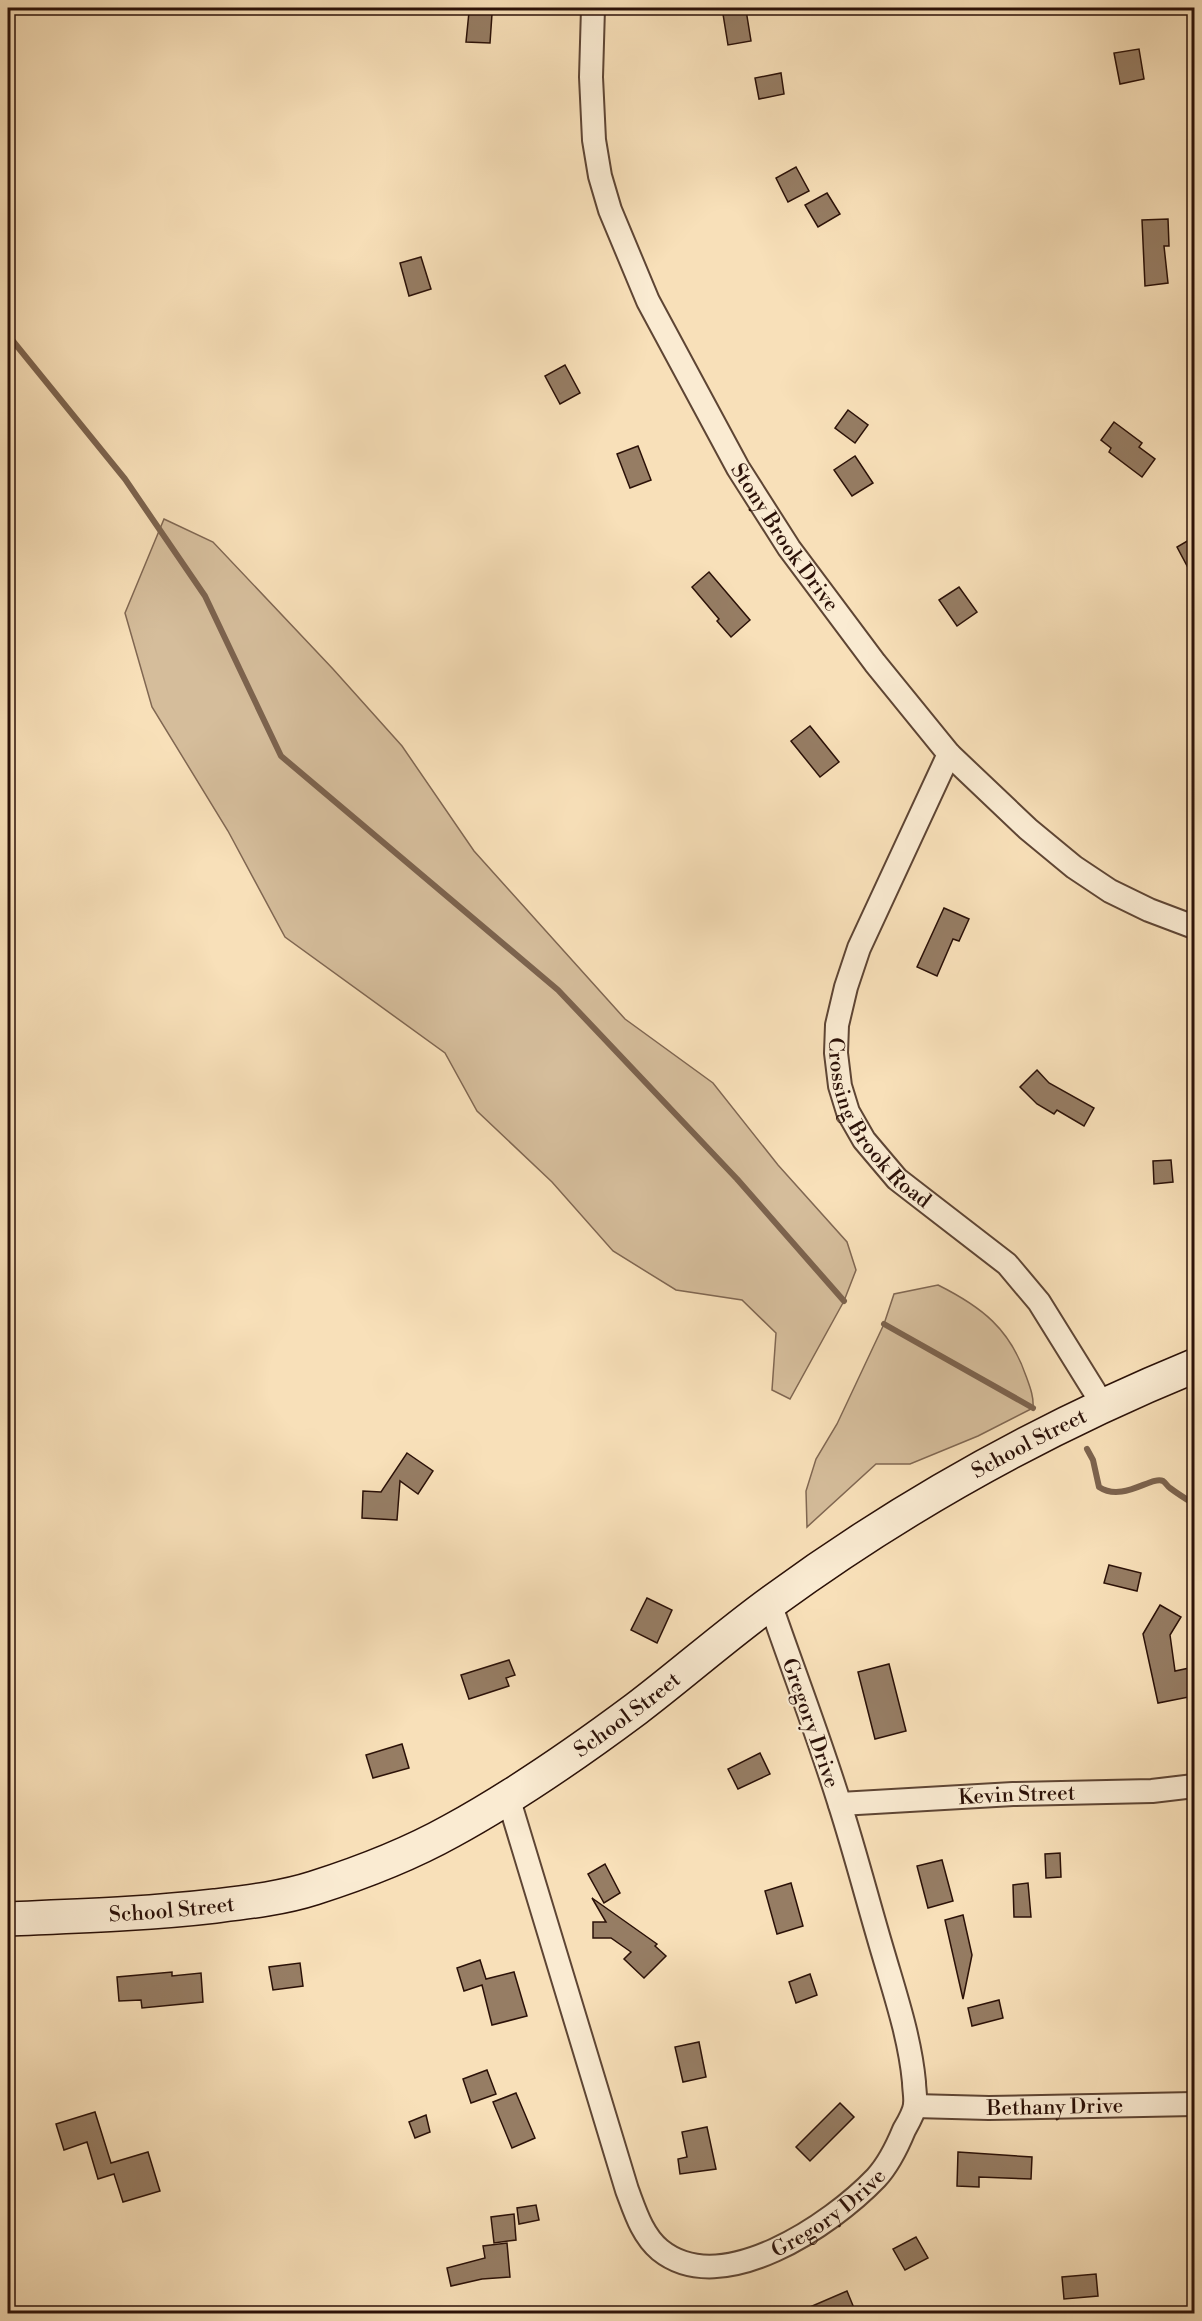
<svg xmlns="http://www.w3.org/2000/svg" width="1202" height="2321" font-family="'Libre Bodoni',serif">
<style>
.green{fill:#d5bd9b;stroke:#806752;stroke-width:1.5}
.lines{fill:none;stroke-linecap:round;stroke-linejoin:round}
.stream{stroke:#7c634e;stroke-width:6}
.building{fill:#967d64;stroke:#2b1108;stroke-width:1.5}
.street-casing{stroke:#5e4534;stroke-width:26}
.secondary-casing{stroke:#2b1108;stroke-width:36}
.street{stroke:#faebd2;stroke-width:22}
.secondary{stroke:#faebd2;stroke-width:33}
.labels{text-anchor:middle;stroke-width:4.5;stroke-linejoin:round;paint-order:stroke}
.street-label{font-size:21px;fill:#2b1108;stroke:#faebd2}
</style>
<rect width="100%" height="100%" fill="#f8e0b9"/>
<filter id="stains"><feTurbulence type="fractalNoise" baseFrequency=".00333" numOctaves="4"/><feColorMatrix values="0 0 0 0 .2 0 0 0 0 .09 0 0 0 0 .02 0 0 0 .5 -.17"/></filter>
<radialGradient id="worn" r=".72"><stop offset=".6" stop-color="#630" stop-opacity="0"/><stop offset="1" stop-color="#630" stop-opacity=".3"/></radialGradient>
<g class="green">
<polygon points="164,519 213,542 333,669 402,746 474,851 625,1019 713,1083 778,1165 847,1242 856,1270 844,1301 790,1399 772,1390 776,1333 742,1300 676,1290 613,1251 552,1182 477,1111 445,1053 285,937 228,831 152,707 125,613"/>
<path d="M938,1285C982,1307 1010,1329 1026,1376C1030,1387 1034,1397 1033,1408L978,1436L910,1464H876L807,1527L806,1491L816,1459L837,1424L884,1324L894,1294Z"/>
</g>
<g class="lines">
<g class="stream">
<polyline points="8,335 125,479 205,596 281,756 558,990 737,1179 844,1301"/>
<polyline points="884,1324 1033,1408"/>
<path d="M1087,1449L1093,1460L1099,1487C1123,1503 1152,1475 1163,1481C1166,1483 1167,1486 1170,1488C1178,1494 1186,1499 1194,1504"/>
</g>
</g>
<g class="building">
<polygon points="746,10 751,41 728,45 723,14"/>
<polygon points="469,12 492,14 490,43 466,42"/>
<polygon points="1139,49 1144,79 1120,84 1114,53"/>
<polygon points="781,73 784,94 759,99 755,78"/>
<polygon points="796,167 809,191 788,202 776,178"/>
<polygon points="827,193 840,214 818,227 805,205"/>
<polygon points="1168,219 1169,246 1164,246 1168,283 1145,286 1142,220"/>
<polygon points="421,257 431,289 409,296 400,263"/>
<polygon points="565,365 580,393 560,404 545,376"/>
<polygon points="848,410 868,425 855,443 835,428"/>
<polygon points="1114,422 1142,443 1139,447 1155,459 1142,477 1109,452 1111,448 1101,440"/>
<polygon points="638,446 651,480 630,488 617,454"/>
<polygon points="855,456 873,483 852,496 834,470"/>
<polygon points="1194,537 1194,579 1177,547"/>
<polygon points="709,572 750,620 731,637 717,621 719,619 692,587"/>
<polygon points="959,587 977,612 957,626 939,600"/>
<polygon points="810,726 839,762 820,777 791,741"/>
<polygon points="944,908 969,919 959,941 953,939 937,976 917,967"/>
<polygon points="1037,1070 1049,1083 1094,1108 1084,1126 1057,1110 1054,1114 1037,1104 1020,1087"/>
<polygon points="1171,1160 1173,1182 1154,1184 1153,1161"/>
<polygon points="407,1453 433,1471 418,1494 400,1481 397,1520 362,1518 363,1491 381,1492"/>
<polygon points="1109,1565 1141,1573 1137,1591 1104,1583"/>
<polygon points="647,1598 672,1610 657,1643 631,1630"/>
<polygon points="1160,1605 1181,1617 1170,1635 1175,1671 1194,1667 1194,1696 1158,1703 1143,1634"/>
<polygon points="509,1660 515,1675 506,1678 509,1686 469,1699 461,1675"/>
<polygon points="889,1664 906,1731 875,1739 858,1672"/>
<polygon points="402,1744 409,1768 373,1778 366,1755"/>
<polygon points="760,1753 770,1774 738,1789 728,1769"/>
<polygon points="1060,1853 1061,1877 1046,1878 1045,1854"/>
<polygon points="942,1860 953,1901 928,1908 917,1866"/>
<polygon points="605,1864 620,1893 604,1903 588,1874"/>
<polygon points="791,1883 803,1926 777,1934 765,1891"/>
<polygon points="1028,1883 1031,1917 1014,1917 1013,1885"/>
<polygon points="592,1898 657,1944 655,1946 666,1956 644,1978 624,1959 631,1952 611,1938 593,1938 593,1922 606,1922"/>
<polygon points="963,1915 972,1955 963,1999 945,1920"/>
<polygon points="480,1960 486,1979 514,1972 527,2016 492,2025 482,1985 464,1991 457,1968"/>
<polygon points="300,1963 303,1986 273,1990 269,1967"/>
<polygon points="172,1972 172,1976 201,1973 203,2002 142,2008 141,2000 119,2001 117,1977"/>
<polygon points="810,1974 817,1995 796,2003 789,1982"/>
<polygon points="999,2000 1003,2018 972,2026 968,2008"/>
<polygon points="699,2042 706,2077 683,2082 675,2047"/>
<polygon points="487,2070 496,2094 471,2103 463,2079"/>
<polygon points="516,2093 535,2138 512,2148 493,2102"/>
<polygon points="840,2103 854,2117 810,2161 796,2147"/>
<polygon points="95,2112 111,2163 148,2152 160,2191 123,2202 114,2174 98,2179 87,2142 64,2150 56,2124"/>
<polygon points="426,2115 430,2132 415,2138 409,2122"/>
<polygon points="707,2127 716,2169 680,2174 678,2159 687,2157 682,2132"/>
<polygon points="958,2152 1032,2157 1031,2179 979,2177 979,2187 957,2186"/>
<polygon points="536,2205 539,2220 519,2224 517,2208"/>
<polygon points="514,2214 516,2240 494,2243 491,2217"/>
<polygon points="916,2237 928,2258 905,2270 893,2249"/>
<polygon points="507,2243 510,2277 482,2279 451,2286 447,2268 485,2258 483,2246"/>
<polygon points="1096,2274 1098,2296 1064,2299 1062,2277"/>
<polygon points="847,2291 856,2313 796,2313"/>
</g>
<g class="lines">
<g class="street-casing">
<g id="street">
<path id="s1" d="M593,8L591,77L594,140L600,176L610,210L648,301L738,468L789,548L875,663L949,754L1028,829L1074,867L1110,891L1149,910L1194,927"/>
<path id="s2" d="M949,754L859,948L846,987L837,1025L836,1053L840,1086L848,1112L864,1140L897,1179L1007,1264L1039,1302L1103,1405"/>
<path id="s3" d="M508,1797L627,2190C635,2211 642,2235 660,2250C722,2300 832,2224 876,2178C888,2165 897,2147 904,2130C908,2123 914,2113 915,2105C916,2098 914,2089 914,2082C910,2039 896,1997 884,1956C869,1906 856,1855 840,1805C819,1737 793,1670 770,1603"/>
<path id="s4" d="M840,1804L1013,1794L1152,1791L1194,1786"/>
<path id="s5" d="M915,2106L989,2108L1194,2104"/>
</g>
</g>
<g class="secondary-casing">
<g id="secondary">
<path id="s6" d="M8,1919C77,1916 146,1914 215,1906C248,1902 283,1898 314,1888C361,1873 408,1855 451,1831C515,1796 577,1753 636,1709C682,1674 726,1635 773,1601C903,1506 1045,1427 1194,1366"/>
</g>
</g>
<use href="#street" class="street"/>
<use href="#secondary" class="secondary"/>
</g>
<g class="labels">
<g class="street-label">
<text dy="7" stroke="none"><textPath href="#s1" startOffset="576">Stony Brook Drive</textPath></text>
<text dy="7" stroke="none"><textPath href="#s2" startOffset="406">Crossing Brook Road</textPath></text>
<text dy="7" stroke="none"><textPath href="#s6" startOffset="1154">School Street</textPath></text>
<text dy="7" stroke="none"><textPath href="#s6" startOffset="668">School Street</textPath></text>
<text transform="translate(811 1723) rotate(71)" y="7">Gregory Drive</text>
<text dy="7" stroke="none"><textPath href="#s4" startOffset="177">Kevin Street</textPath></text>
<text dy="7" stroke="none"><textPath href="#s6" startOffset="164">School Street</textPath></text>
<text dy="7" stroke="none"><textPath href="#s5" startOffset="140">Bethany Drive</textPath></text>
<text dy="7" stroke="none"><textPath href="#s3" startOffset="666">Gregory Drive</textPath></text>
</g>
</g>
<rect width="1202" height="2321" fill="none" stroke="#f8e0b9" stroke-width="30"/>
<rect x="9" y="9" width="1184" height="2303" fill="none" stroke="#2b1108" stroke-width="3"/>
<rect x="15" y="15" width="1172" height="2291" fill="none" stroke="#2b1108" stroke-width="1.5"/>
<rect width="100%" height="100%" filter="url(#stains)"/>
<rect width="100%" height="100%" fill="url(#worn)"/>
</svg>
